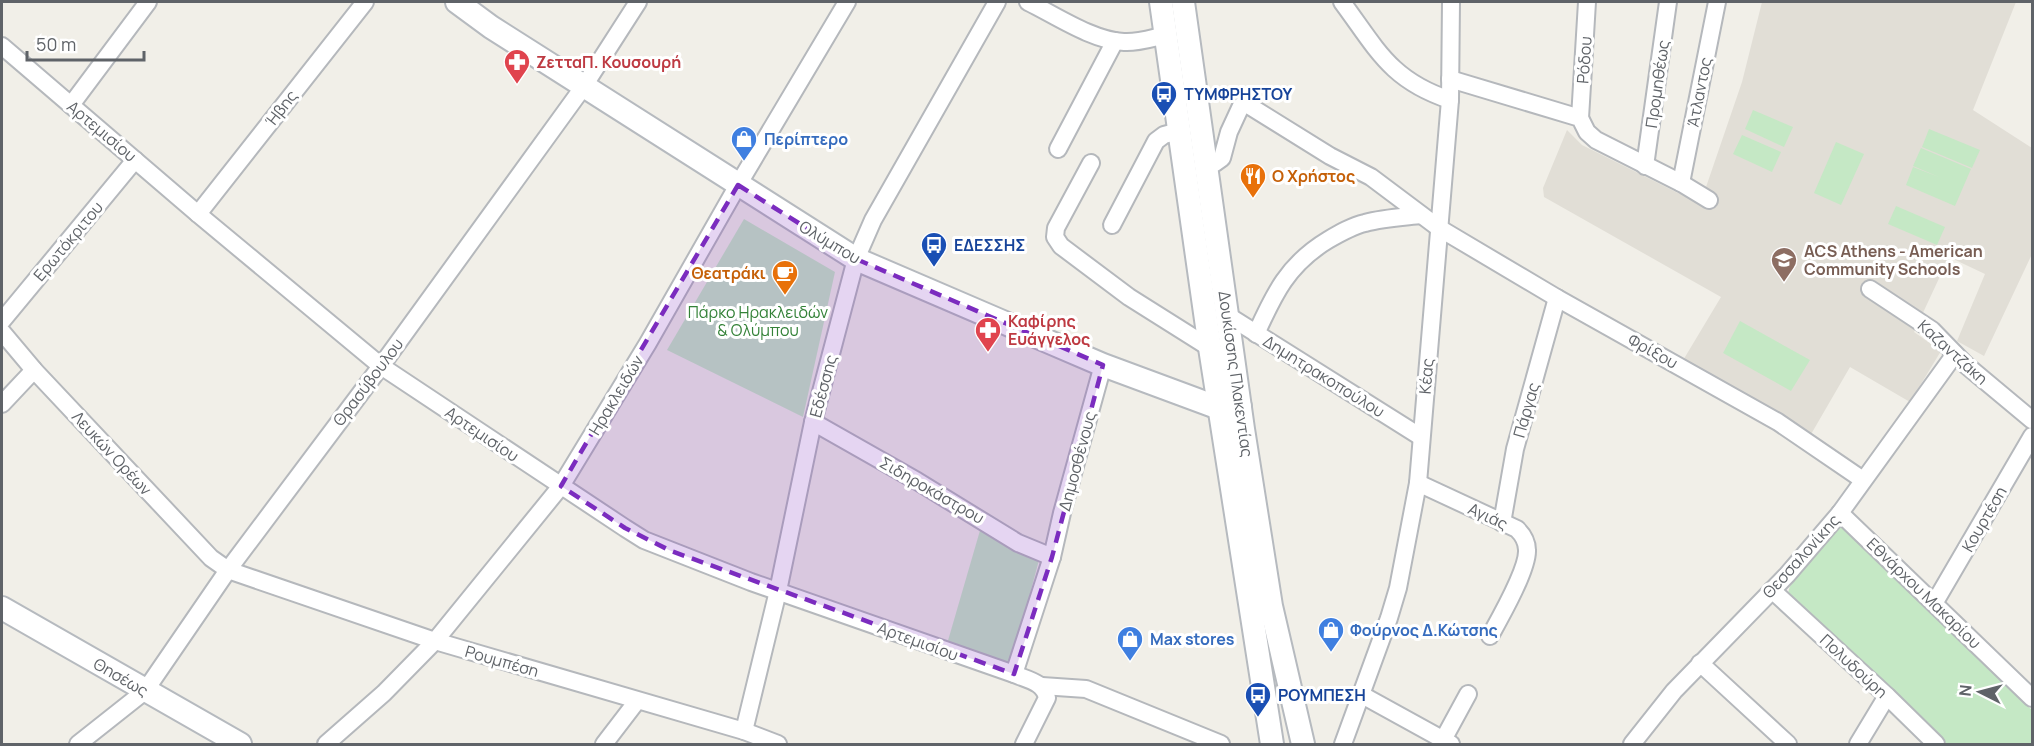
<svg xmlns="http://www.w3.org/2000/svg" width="2034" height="746" font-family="Manrope,sans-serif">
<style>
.education{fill:#e1ded6}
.green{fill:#c5e8c5}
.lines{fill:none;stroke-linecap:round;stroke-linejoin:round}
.street-casing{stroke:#b5b8bc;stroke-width:20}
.secondary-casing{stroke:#b6babf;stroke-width:26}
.street{stroke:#fff;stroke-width:16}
.secondary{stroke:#fff;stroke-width:22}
.marked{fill:#7b2cbf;fill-opacity:0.2;stroke:#7b2cbf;stroke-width:4.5;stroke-dasharray:12 8;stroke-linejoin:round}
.labels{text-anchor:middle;stroke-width:6;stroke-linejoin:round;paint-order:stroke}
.street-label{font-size:16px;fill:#5f6368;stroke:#fff}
.health-label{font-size:16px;font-weight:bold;fill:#be3a42;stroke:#fff;text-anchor:start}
.transit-label{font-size:16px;font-weight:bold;fill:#164399;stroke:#fff;text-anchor:start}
.shop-label{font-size:16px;font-weight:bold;fill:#366cbe;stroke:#fff;text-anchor:start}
.food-label{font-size:16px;font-weight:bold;fill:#c56008;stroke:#fff;text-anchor:start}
.education-label{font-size:16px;font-weight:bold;fill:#785e54;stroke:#fff;text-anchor:start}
.park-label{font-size:16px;fill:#348238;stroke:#fff}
</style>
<rect width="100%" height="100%" fill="#f1efe8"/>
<polygon class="education" points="1762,2 2016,2 1973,110 2032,148 2032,254 1984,356 1957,341 1985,274 1949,257 1914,332 1941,351 1910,402 1850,367 1810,436 1682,362 1721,297 1544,197 1543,188 1567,130 1582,145 1680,194 1687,180 1705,190 1742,82"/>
<g class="green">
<polygon points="1753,110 1793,127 1784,147 1745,129"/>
<polygon points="1929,129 1980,150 1972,168 1922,147"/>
<polygon points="1742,135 1781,152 1772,172 1733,154"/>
<polygon points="1836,142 1864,154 1841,205 1814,193"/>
<polygon points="1921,148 1971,169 1955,206 1906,185 1913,167 1939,177 1913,166"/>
<polygon points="1896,206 1945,227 1937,245 1888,224"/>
<polygon points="744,219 835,272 803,417 667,350"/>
<polygon points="1740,321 1810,360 1791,391 1723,353"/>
<polygon points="981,527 1039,560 1011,665 947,644"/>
<polygon points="1838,528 1842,528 1850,534 2032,710 2032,744 1947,744 1793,601 1788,593 1790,586 1833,530"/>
</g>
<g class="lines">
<g class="street-casing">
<g id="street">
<path d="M1028,2C1055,15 1093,41 1124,42C1138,43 1152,38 1166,35"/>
<path d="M1342,2C1377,49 1390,80 1450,100"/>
<path d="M2,46L198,214L381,366L625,528L644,540L751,582L1014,674C1028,680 1044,682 1047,698L1024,744"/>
<polyline points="1450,79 1580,118 1587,132 1596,140 1681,183 1709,200"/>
<polyline points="71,105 148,2"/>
<polyline points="1580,118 1587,2"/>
<polyline points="1058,149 1115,41"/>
<polyline points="1205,159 1206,164 1215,163 1222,158 1229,132 1241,106 1248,105 1330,156 1371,177 1439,228 1557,298 1778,422 1863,480"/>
<polyline points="1091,163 1056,228 1055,237 1061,246 1129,297 1210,348"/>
<polyline points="1645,166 1668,2"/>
<polyline points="1681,183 1717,2"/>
<polyline points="198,214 365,2"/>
<polyline points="1112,225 1156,141 1164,135 1179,131"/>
<polyline points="1870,289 1932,330 1966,365 2032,420"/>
<polyline points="1227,315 1421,437"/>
<polyline points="2,321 135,160"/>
<polyline points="2,332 34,370 211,558 228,570 435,641 744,731 778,744"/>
<path d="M1256,334C1274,294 1288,264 1328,240C1340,233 1352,226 1365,223C1383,218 1403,217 1421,215"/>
<polyline points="2,404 34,370"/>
<polyline points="813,422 917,481 1018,543 1052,557"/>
<path d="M1418,483L1517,529C1523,535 1527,541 1527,550C1528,569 1500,618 1490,636"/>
<polyline points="1840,513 2032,698"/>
<polyline points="1502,523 1515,449 1557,298"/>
<polyline points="1772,590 1887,696 1936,744"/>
<polyline points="1935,602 2032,436"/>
<polyline points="1700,663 1788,744"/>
<polyline points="1014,674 1052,557 1062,513 1103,365"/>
<polyline points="1042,686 1086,689 1221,744"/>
<polyline points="1362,695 1451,744"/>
<polyline points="744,731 778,591 813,422 856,259 873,220 997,2"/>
<polyline points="1443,740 1468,694"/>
<polyline points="78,744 145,691 228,570 381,366 584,86 638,2"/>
<polyline points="326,744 384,693 435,641 561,486 648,343 738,185 847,2"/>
<polyline points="604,744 637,701"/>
<polyline points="1343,744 1389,618 1398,588 1418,483 1450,100 1451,2"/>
<polyline points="1632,744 1674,691 1787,575 1840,513 1955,354"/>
<polyline points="1858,744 1887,696"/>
</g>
</g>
<g class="secondary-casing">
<g id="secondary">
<polyline points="457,2 491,27 856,259 1103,365 1219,408 1240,407"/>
<polyline points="1161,2 1210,348 1272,744"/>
<polyline points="1183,2 1243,429 1271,606 1303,744"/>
<polyline points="2,608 240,744"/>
</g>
</g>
<use href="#street" class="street"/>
<use href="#secondary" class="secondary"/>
</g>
<path class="marked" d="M738,185L856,259L1103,365L1052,557L1014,674L671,551L625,528L561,486Z"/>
<defs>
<g id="pharmacy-pin" transform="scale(1.35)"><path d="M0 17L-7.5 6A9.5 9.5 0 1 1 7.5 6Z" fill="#e0444e" stroke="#fff"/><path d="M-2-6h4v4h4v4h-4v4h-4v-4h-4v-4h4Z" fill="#fff"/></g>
<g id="bus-pin" transform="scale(1.35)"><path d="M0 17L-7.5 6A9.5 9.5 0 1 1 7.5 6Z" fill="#1a4fb4" stroke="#fff"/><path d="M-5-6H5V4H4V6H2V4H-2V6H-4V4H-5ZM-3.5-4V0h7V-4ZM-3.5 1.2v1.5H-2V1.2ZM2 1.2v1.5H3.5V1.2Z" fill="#fff"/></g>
<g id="shop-pin" transform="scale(1.35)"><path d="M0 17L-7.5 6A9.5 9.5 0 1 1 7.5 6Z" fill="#3f7fe0" stroke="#fff"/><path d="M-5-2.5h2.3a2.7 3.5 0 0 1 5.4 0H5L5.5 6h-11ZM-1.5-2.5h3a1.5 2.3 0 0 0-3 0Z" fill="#fff"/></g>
<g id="restaurant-pin" transform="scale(1.35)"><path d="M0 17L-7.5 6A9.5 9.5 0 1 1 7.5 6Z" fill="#e8710a" stroke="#fff"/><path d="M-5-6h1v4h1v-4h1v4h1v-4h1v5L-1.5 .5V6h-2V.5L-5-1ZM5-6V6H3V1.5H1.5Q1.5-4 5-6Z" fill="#fff"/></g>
<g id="school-pin" transform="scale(1.35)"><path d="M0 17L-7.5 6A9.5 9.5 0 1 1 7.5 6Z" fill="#8d6e63" stroke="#fff"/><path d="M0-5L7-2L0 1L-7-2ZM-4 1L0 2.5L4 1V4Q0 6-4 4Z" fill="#fff"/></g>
<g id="cafe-pin" transform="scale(1.35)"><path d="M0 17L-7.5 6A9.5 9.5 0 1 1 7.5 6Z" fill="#e8710a" stroke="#fff"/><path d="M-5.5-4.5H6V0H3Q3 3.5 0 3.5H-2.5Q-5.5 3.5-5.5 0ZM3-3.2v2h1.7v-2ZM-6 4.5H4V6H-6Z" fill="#fff"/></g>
</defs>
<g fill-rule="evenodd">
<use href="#pharmacy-pin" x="517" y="62"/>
<use href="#bus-pin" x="1164" y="94"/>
<use href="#shop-pin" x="744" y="139"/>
<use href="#restaurant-pin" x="1253" y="176"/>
<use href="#bus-pin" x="934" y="245"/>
<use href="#school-pin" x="1784" y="260"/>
<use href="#cafe-pin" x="785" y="273"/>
<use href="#pharmacy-pin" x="988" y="330"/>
<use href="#shop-pin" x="1331" y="630"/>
<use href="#shop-pin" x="1130" y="639"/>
<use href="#bus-pin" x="1258" y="695"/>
</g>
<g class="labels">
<g class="street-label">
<text transform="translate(1584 60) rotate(-86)" y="6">Ρόδου</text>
<text transform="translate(1657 84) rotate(-82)" y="6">Προμηθέως</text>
<text transform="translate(1699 92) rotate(-79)" y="6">Άτλαντος</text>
<text transform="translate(281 108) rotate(-52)" y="6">Ήβης</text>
<text transform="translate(102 131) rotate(40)" y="6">Αρτεμισίου</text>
<text transform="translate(68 241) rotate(-50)" y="6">Ερωτόκριτου</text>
<text transform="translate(830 242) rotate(31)" y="6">Ολύμπου</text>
<text transform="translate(1653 351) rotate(29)" y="6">Φρίξου</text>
<text transform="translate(1953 352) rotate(42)" y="6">Καζαντζάκη</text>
<text transform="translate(1236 374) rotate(82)" y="6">Δουκίσσης Πλακεντίας</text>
<text transform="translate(1324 376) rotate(32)" y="6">Δημητρακοπούλου</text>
<text transform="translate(1426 376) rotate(-85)" y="6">Κέας</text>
<text transform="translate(368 382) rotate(-53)" y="6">Θρασύβουλου</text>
<text transform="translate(823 386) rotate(-75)" y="6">Εδέσσης</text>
<text transform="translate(616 395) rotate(-59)" y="6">Ηρακλειδών</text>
<text transform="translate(1526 410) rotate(-74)" y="6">Πάργας</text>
<text transform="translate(482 434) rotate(34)" y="6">Αρτεμισίου</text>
<text transform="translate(112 453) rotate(47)" y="6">Λευκών Ορέων</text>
<text transform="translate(1077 461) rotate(-75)" y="6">Δημοσθένους</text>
<text transform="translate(932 490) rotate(30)" y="6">Σιδηροκάστρου</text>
<text transform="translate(1488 516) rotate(25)" y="6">Αγιάς</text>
<text transform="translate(1984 519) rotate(-60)" y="6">Κουρτέση</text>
<text transform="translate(1801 556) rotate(-48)" y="6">Θεσσαλονίκης</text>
<text transform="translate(1924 593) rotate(44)" y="6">Εθνάρχου Μακαρίου</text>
<text transform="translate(918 641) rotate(20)" y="6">Αρτεμισίου</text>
<text transform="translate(502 661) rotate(16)" y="6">Ρουμπέση</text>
<text transform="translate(1854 666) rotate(43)" y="6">Πολυδούρη</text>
<text transform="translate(121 677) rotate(30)" y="6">Θησέως</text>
</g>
<g class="health-label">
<text x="536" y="68">ΖετταΠ. Κουσουρή</text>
<text x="1008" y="327">Καφίρης<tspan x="1008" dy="18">Ευάγγελος</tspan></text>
</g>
<g class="transit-label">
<text x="1184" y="100">ΤΥΜΦΡΗΣΤΟΥ</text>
<text x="954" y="251">ΕΔΕΣΣΗΣ</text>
<text x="1278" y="701">ΡΟΥΜΠΕΣΗ</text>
</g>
<g class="shop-label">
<text x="764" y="145">Περίπτερο</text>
<text x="1350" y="636">Φούρνος Δ.Κώτσης</text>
<text x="1150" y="645">Max stores</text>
</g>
<g class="food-label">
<text x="1272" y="182">Ο Χρήστος</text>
<text x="766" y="279" text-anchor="end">Θεατράκι</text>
</g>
<g class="education-label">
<text x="1804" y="257">ACS Athens - American<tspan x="1804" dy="18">Community Schools</tspan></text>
</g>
<g class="park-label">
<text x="758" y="318">Πάρκο Ηρακλειδών<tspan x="758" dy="18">&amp; Ολύμπου</tspan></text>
</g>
</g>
<rect width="2034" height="746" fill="none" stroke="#5f6368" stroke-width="6"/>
<g transform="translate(1980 692) rotate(276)" stroke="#ffffff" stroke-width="4.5" paint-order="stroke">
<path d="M0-4.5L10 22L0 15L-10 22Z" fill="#5f6368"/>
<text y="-9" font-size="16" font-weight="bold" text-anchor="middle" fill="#5f6368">N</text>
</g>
<path d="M27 51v9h117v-9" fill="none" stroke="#5f6368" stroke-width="3"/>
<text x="36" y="51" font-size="18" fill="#5f6368" stroke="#ffffff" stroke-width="4.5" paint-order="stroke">50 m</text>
</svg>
